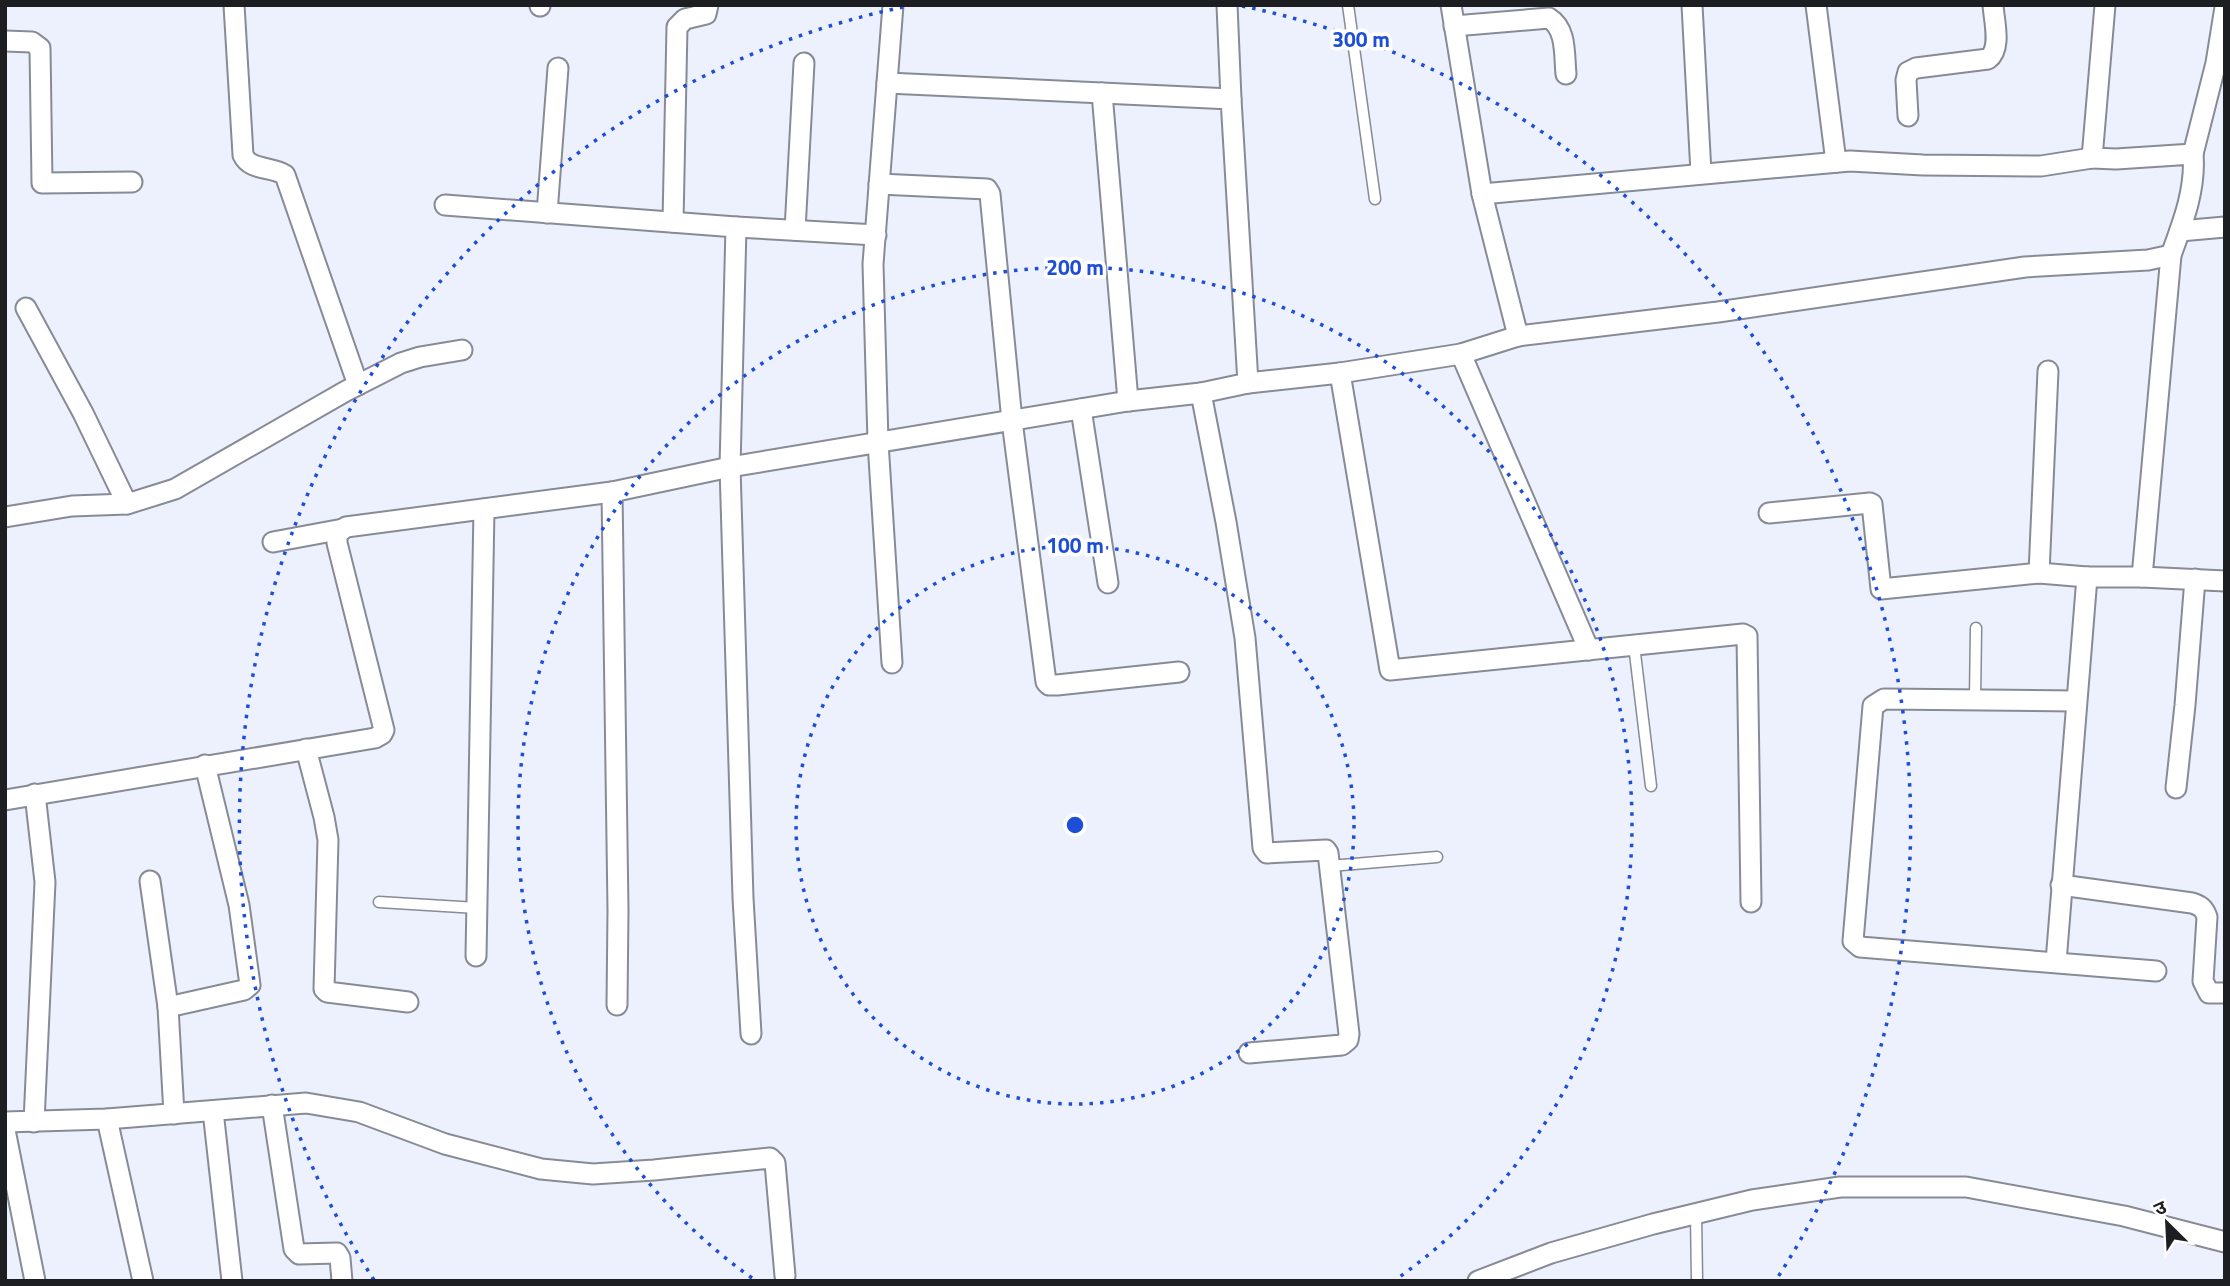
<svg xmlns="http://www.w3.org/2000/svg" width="2230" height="1286" font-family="'Titillium Web','Noto Sans Devanagari',sans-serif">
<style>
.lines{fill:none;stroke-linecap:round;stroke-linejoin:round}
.service-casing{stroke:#878b95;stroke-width:13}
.minor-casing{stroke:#878b95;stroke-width:23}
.service{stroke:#fff;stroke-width:10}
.minor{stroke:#fff;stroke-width:19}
.ring{fill:none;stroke:#1d4ed8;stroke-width:3.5;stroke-dasharray:3.5 7}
.centre{fill:#1d4ed8;stroke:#fff;stroke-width:3.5}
.ring-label{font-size:21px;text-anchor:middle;font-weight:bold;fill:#1d4ed8;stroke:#fff;stroke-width:7;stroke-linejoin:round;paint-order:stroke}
</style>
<rect width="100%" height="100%" fill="#edf1fd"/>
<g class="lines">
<g class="service-casing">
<g id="service">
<polyline points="1348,5 1375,199"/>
<polyline points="1634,645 1651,786"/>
<polyline points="1975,700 1976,628"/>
<polyline points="1330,866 1437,857"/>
<polyline points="379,902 477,908"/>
<polyline points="1696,1213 1697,1281"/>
</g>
</g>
<g class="minor-casing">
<g id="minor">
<path d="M234,5L243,155C250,171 272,166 285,175L358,385"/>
<polyline points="1227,5 1231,99"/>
<polyline points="1451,5 1482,194 1518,336 1718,312 2025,267 2148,260 2171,255"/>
<polyline points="1692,5 1701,173"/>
<polyline points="1816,5 1836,162"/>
<polyline points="540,6 540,5"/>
<path d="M1454,26L1549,18C1567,29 1564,55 1566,74"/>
<polyline points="5,41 32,42 40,48 42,183 132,182"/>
<polyline points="887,83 1231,99 1248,383"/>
<polyline points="1102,93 1128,401"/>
<path d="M1908,116L1906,80L1908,72L1916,68L1988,59C2002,49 1994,21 1993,5"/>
<polyline points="2193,154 2216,63 2225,7"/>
<path d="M2092,158L2116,159L2193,154C2196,189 2183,222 2171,255L2142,577"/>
<polyline points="879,184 987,189 990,194 1012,421 1046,682 1049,685 1057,685 1179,672"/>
<polyline points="1482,194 1850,161 1923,165 2041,166 2092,158 2105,5"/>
<polyline points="445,205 736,227 876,235"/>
<polyline points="547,213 558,68"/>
<polyline points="673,222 677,27 685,19 706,14 708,5"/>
<polyline points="736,227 730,467 743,898 751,1034"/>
<polyline points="795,230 804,63"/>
<polyline points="2180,231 2225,227"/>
<polyline points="26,308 83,413 127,504"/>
<polyline points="1461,354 1589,650"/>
<polyline points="1340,373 1461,354 1518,336"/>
<polyline points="1201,393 1226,522 1245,638 1263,848 1267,853 1326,850 1328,853 1349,1034 1348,1040 1342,1045 1249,1053"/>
<polyline points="1081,409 1108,583"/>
<polyline points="612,492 618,910 617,1005"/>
<polyline points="1769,513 1870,503 1872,504 1881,589 2039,573 2087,577 2142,577 2225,581"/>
<polyline points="5,517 72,506 127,504 175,489 346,391 401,363 420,357 462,350"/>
<polyline points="273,542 343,529"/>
<polyline points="2039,573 2048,371"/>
<polyline points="892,663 878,442 873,264 893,5"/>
<polyline points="2076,701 1884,699 1873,706 1853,941 1860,947 2156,971"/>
<polyline points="306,749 324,817 328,840 324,989 327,992 408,1002"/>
<polyline points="2176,788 2185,705 2195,579"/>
<polyline points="5,800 375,738 382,734 384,730 337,543 337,534 346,527 612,492 730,467 1128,401 1201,393 1248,383 1340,373 1390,670 1743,634 1747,636 1751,902"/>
<polyline points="150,881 168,1007 174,1114"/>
<path d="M2061,885L2192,903C2201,906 2204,908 2207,917L2203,981L2209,993H2225"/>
<polyline points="476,956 484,509"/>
<polyline points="2056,962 2087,577"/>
<polyline points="168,1007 244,990 250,985 239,905 205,765"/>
<polyline points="272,1105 294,1249 299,1254 337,1253 340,1258 342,1281"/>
<polyline points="213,1111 232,1281"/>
<polyline points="107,1119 143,1281"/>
<polyline points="5,1122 107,1119 306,1103 359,1112 445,1144 541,1169 593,1174 654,1170 770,1158 775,1163 785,1276"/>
<polyline points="34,1122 45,882 35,794"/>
<polyline points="5,1130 35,1281"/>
<polyline points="1478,1281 1551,1253 1653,1224 1752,1200 1840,1187 1966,1187 2124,1216 2225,1242"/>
</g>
</g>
<use href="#service" class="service"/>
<use href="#minor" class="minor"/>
</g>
<g class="ring">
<circle cx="1075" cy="825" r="279"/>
<path d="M752 1278A557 557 0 1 1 1398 1278"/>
<path d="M374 1280A836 836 0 0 1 908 6M1242 6A836 836 0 0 1 1776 1280"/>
</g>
<circle cx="1075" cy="825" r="10" class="centre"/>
<g class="ring-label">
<text x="1361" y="47">300 m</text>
<text x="1075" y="275">200 m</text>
<text x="1075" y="553">100 m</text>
</g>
<rect width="2230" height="1286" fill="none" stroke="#1d1e22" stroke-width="14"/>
<g transform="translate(2167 1223) rotate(336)" stroke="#ffffff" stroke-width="5" paint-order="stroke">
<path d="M0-5L12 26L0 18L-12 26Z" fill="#1d1e22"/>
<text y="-10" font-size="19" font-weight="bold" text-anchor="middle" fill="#1d1e22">उ</text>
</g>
</svg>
